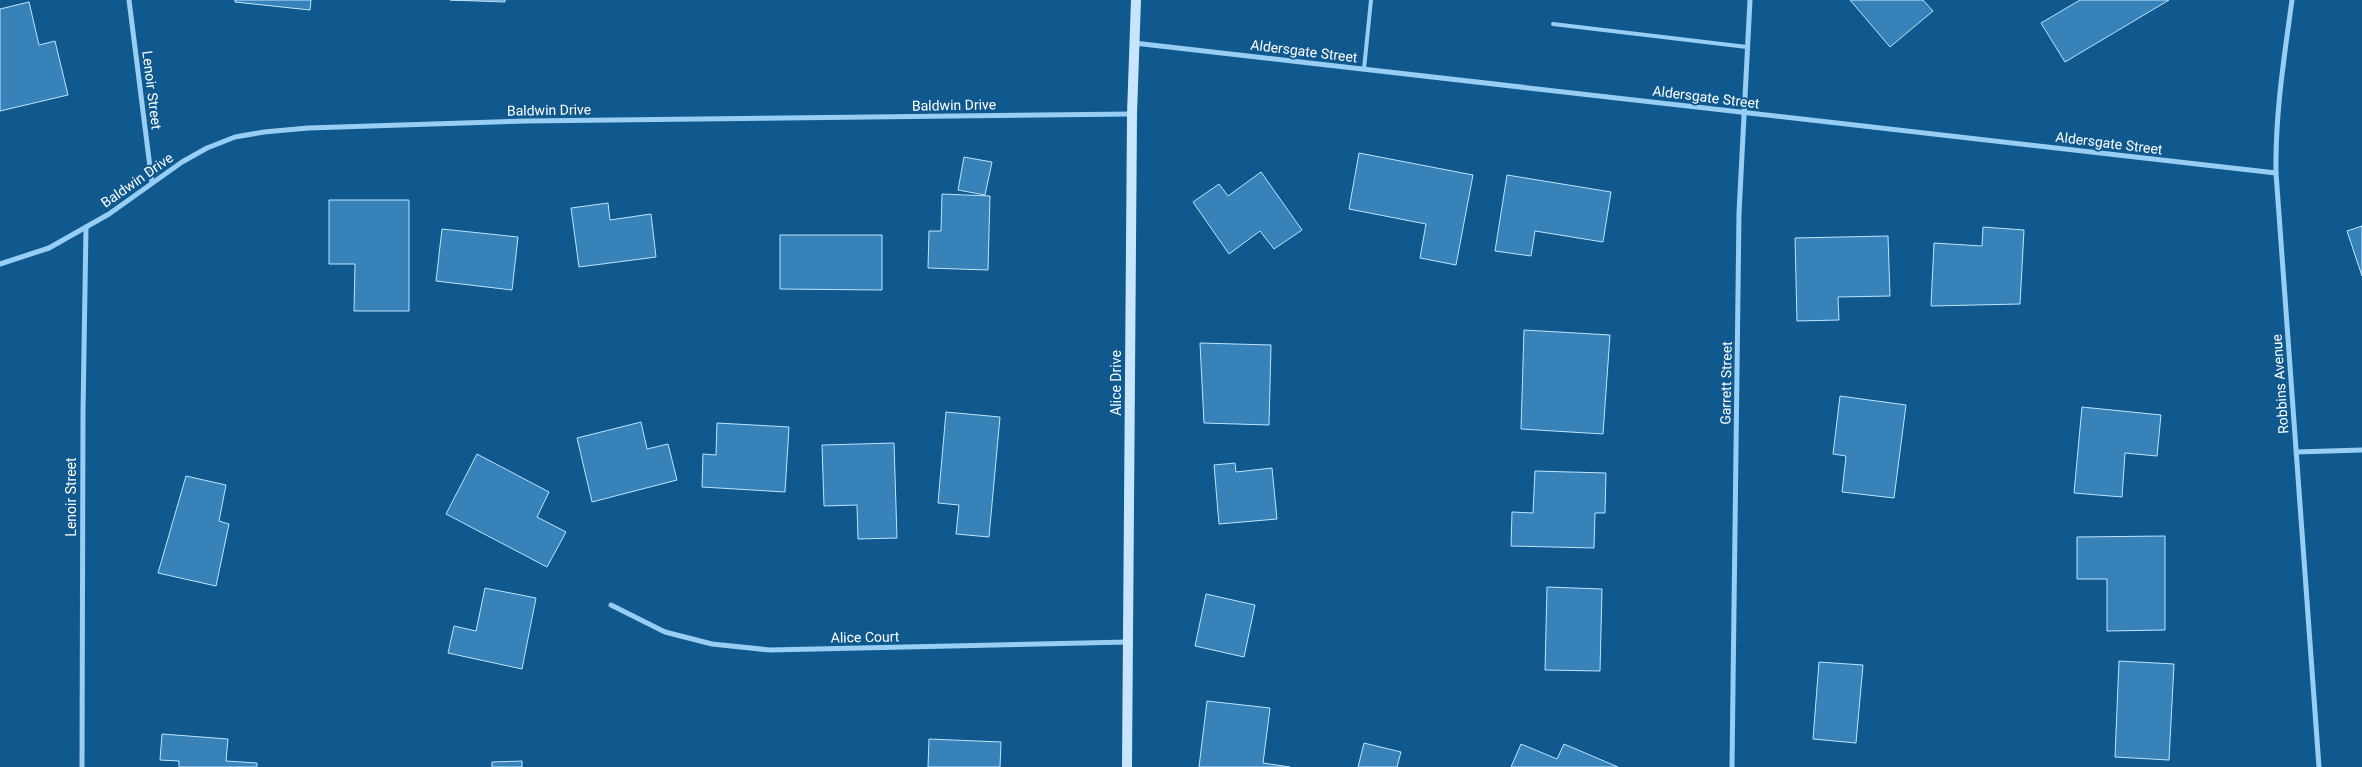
<svg xmlns="http://www.w3.org/2000/svg" width="2362" height="767" font-family="Roboto,sans-serif">
<style>
.building{fill:#3783b9;stroke:#bfe4fe}
.lines{fill:none;stroke-linecap:round;stroke-linejoin:round}
.lane{stroke:#98cef3;stroke-width:4}
.street{stroke:#98cef3;stroke-width:5}
.secondary{stroke:#c7e6fd;stroke-width:10}
.labels{text-anchor:middle;stroke-width:4;stroke-linejoin:round;paint-order:stroke}
.street-label{font-size:14px;fill:#fff;stroke:#0f598f}
</style>
<rect width="100%" height="100%" fill="#0f598f"/>
<g class="building">
<polygon points="235,0 311,0 310,10 235,2"/>
<polygon points="450,0 505,0 505,2"/>
<polygon points="1850,0 1923,0 1933,11 1890,47"/>
<polygon points="2080,0 2169,0 2065,62 2041,23"/>
<polygon points="29,2 39,45 55,41 68,95 0,111 0,9"/>
<polygon points="1359,153 1473,175 1456,265 1420,258 1426,224 1349,209"/>
<polygon points="964,157 992,162 985,195 958,190"/>
<polygon points="1261,172 1302,230 1274,249 1260,231 1229,254 1193,202 1219,184 1228,196"/>
<polygon points="1507,175 1611,192 1603,242 1535,231 1531,256 1495,251"/>
<polygon points="942,194 990,196 988,270 928,268 929,231 941,231"/>
<polygon points="329,200 409,200 409,311 354,311 355,264 329,264"/>
<polygon points="608,203 610,220 651,214 656,257 579,267 571,208"/>
<polygon points="2362,226 2362,276 2347,231"/>
<polygon points="1983,227 2024,230 2020,304 1931,306 1934,243 1982,246"/>
<polygon points="442,229 518,237 512,290 436,281"/>
<polygon points="780,235 882,235 882,290 780,289"/>
<polygon points="1888,236 1890,296 1838,297 1839,320 1797,321 1795,238"/>
<polygon points="1524,330 1610,335 1603,434 1521,429"/>
<polygon points="1200,343 1271,345 1269,425 1204,423"/>
<polygon points="1840,396 1906,405 1894,498 1842,492 1846,456 1833,454"/>
<polygon points="2082,407 2161,415 2157,456 2125,453 2122,497 2074,493"/>
<polygon points="946,412 1000,417 989,537 956,534 959,505 938,503"/>
<polygon points="641,422 647,449 668,444 677,480 592,502 577,438"/>
<polygon points="717,423 789,427 785,492 702,487 703,454 716,455"/>
<polygon points="894,443 897,538 858,539 857,505 824,506 822,445"/>
<polygon points="477,454 549,492 537,517 566,532 547,567 446,514"/>
<polygon points="1235,463 1236,472 1272,468 1277,519 1219,524 1214,465"/>
<polygon points="1535,471 1606,473 1605,513 1595,513 1594,548 1511,546 1512,512 1533,513"/>
<polygon points="186,476 226,485 219,521 229,524 216,586 158,573"/>
<polygon points="2165,536 2165,630 2107,631 2107,579 2077,579 2077,537"/>
<polygon points="1547,587 1602,589 1600,671 1545,670"/>
<polygon points="485,588 536,598 522,669 448,653 454,626 476,631"/>
<polygon points="1206,594 1255,605 1244,657 1195,646"/>
<polygon points="2119,661 2174,664 2169,760 2115,757"/>
<polygon points="1819,662 1863,665 1856,743 1813,739"/>
<polygon points="1207,701 1270,708 1263,763 1290,767 1199,767"/>
<polygon points="162,734 228,739 226,761 257,763 257,767 179,767 179,761 160,760"/>
<polygon points="929,739 1001,742 1000,767 928,767"/>
<polygon points="1364,743 1401,752 1397,767 1358,767"/>
<polygon points="1521,744 1557,759 1564,744 1618,767 1511,767"/>
<polygon points="522,761 522,767 492,767 492,762"/>
</g>
<g class="lines">
<g class="lane">
<polyline points="1553,24 1747,47"/>
<polyline points="1364,69 1371,0"/>
</g>
<g class="street">
<polyline points="129,0 152,183"/>
<path d="M2292,0C2284,58 2275,115 2276,173L2319,767"/>
<polyline points="1134,43 2276,173"/>
<polyline points="0,264 49,248 109,214 182,162 207,148 235,137 264,132 308,128 526,121 1132,114"/>
<polyline points="2296,452 2362,450"/>
<polyline points="611,605 665,632 712,644 770,650 1128,642"/>
<polyline points="82,767 83,413 86,227"/>
<polyline points="1732,767 1739,213 1750,0"/>
</g>
<polyline class="secondary" points="1127,767 1132,114 1136,0"/>
</g>
<g class="labels">
<g class="street-label">
<text transform="translate(1304 51) rotate(7)" y="5">Aldersgate Street</text>
<text transform="translate(152 90) rotate(83)" y="5">Lenoir Street</text>
<text transform="translate(1706 97) rotate(7)" y="5">Aldersgate Street</text>
<text transform="translate(954 105) rotate(-1)" y="5">Baldwin Drive</text>
<text transform="translate(549 110) rotate(-1)" y="5">Baldwin Drive</text>
<text transform="translate(2109 143) rotate(7)" y="5">Aldersgate Street</text>
<text transform="translate(137 180) rotate(-35)" y="5">Baldwin Drive</text>
<text transform="translate(1116 383) rotate(-90)" y="5">Alice Drive</text>
<text transform="translate(1726 383) rotate(-89)" y="5">Garrett Street</text>
<text transform="translate(2280 384) rotate(-94)" y="5">Robbins Avenue</text>
<text transform="translate(71 497) rotate(-90)" y="5">Lenoir Street</text>
<text transform="translate(865 637) rotate(-1)" y="5">Alice Court</text>
</g>
</g>
</svg>
